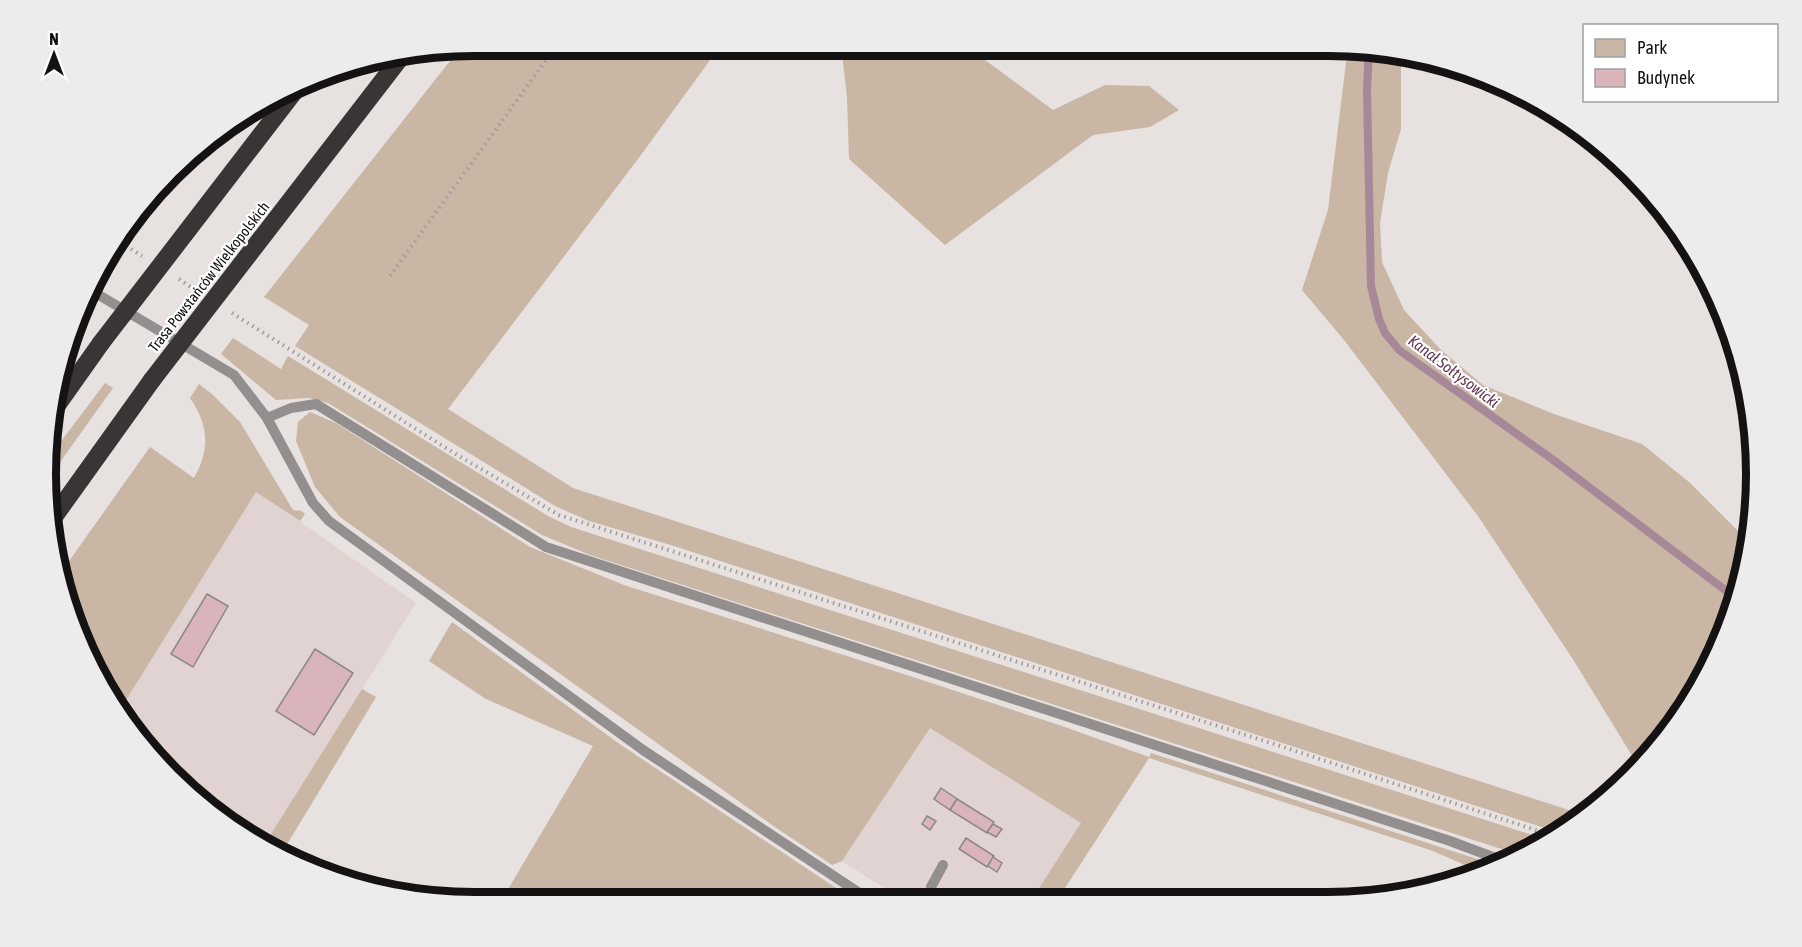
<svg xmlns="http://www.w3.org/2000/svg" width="1802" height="947" font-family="'Asap Condensed',sans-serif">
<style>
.built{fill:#e1d3d1}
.green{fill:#c9b6a4}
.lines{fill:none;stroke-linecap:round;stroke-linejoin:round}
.stream{stroke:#a78898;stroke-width:8}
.building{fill:#d9b4bb;stroke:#8c8788;stroke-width:1.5}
.path{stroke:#a09c9b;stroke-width:4;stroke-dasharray:1.5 4.5;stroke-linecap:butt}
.lane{stroke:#928f8e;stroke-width:10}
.highway{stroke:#393534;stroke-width:18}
.highway-bridge{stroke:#393534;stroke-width:18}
.labels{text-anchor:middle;stroke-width:4.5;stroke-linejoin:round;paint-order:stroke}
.street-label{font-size:15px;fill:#141212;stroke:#fff}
.water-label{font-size:16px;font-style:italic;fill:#643751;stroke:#fff}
.rim{fill:none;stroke:#141212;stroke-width:8}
</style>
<rect width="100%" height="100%" fill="#e7e1e0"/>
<g class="built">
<polygon points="256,491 416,603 264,845 212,813 152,756 121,708"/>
<polygon points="930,728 1082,823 1032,899 903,900 842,861"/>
</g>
<g class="green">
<polygon points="474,45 721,45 638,159 448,409 573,488 1584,815 1567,830 1560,833 674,546 589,521 555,506 295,346 309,325 264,297 461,47"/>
<polygon points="841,45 966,46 1053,110 1105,85 1149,86 1179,110 1150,127 1093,135 945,245 849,159 847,97"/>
<polygon points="1348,46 1401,53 1401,129 1388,173 1380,223 1382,262 1404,310 1441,350 1483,385 1554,414 1642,444 1689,482 1749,542 1742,585 1713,663 1651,756 1639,767 1574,661 1478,516 1344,340 1302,290 1328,210"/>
<polygon points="233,338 281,369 288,356 548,516 571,527 1548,840 1520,855 590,555 542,535 328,403 309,398 276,400 221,354"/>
<polygon points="105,383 113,388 48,479 50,456"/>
<path d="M199,384L212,394L240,422L293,510L302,511L305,514L300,521L256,492L121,708L78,638L62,571L150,447L194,478C210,449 209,426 190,398Z"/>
<polygon points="310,412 336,423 530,547 624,585 916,678 1062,726 1149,757 1151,753 1483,861 1497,867 1481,872 1433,851 1149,758 1058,899 1032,899 1081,823 930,728 842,861 832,865 772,825 340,517 315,487 296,441 298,422"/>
<polygon points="452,622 621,745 854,900 501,901 593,746 486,699 429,661"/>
<polygon points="362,689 376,697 280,856 264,845"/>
</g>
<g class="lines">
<polyline class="stream" points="1369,50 1367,90 1371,286 1379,319 1385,333 1399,350 1552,459 1737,599"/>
</g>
<g class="building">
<polygon points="207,594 228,606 193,667 171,654"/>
<polygon points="315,649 353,673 314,735 276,711"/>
<polygon points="941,788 957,799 950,810 934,799"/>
<polygon points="957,799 994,822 987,833 950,810"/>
<polygon points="927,816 936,821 930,830 922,824"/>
<polygon points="993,824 1002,829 996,837 987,832"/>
<polygon points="966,838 994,856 987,867 959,849"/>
<polygon points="993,857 1002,863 997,872 988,866"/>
</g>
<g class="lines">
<g class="path">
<polyline points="116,239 142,256"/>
<polyline points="390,276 557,45"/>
<polyline points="179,279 195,290"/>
<polyline points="232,313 454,453 559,515 1274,744 1554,836"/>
</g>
<g class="lane">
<polyline points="92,291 234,375 267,418 313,503 329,521 643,750 870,900"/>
<polyline points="267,418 291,408 316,404 546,547 1450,841 1506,862"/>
<polyline points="931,887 943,865"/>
</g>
<g class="highway">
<polyline points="55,408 101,343"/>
<polyline points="51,521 152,380"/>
</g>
<g class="highway-bridge">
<polyline points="101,343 297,88"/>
<polyline points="152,380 401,57"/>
</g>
</g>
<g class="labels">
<g class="street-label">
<text transform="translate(209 277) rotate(-52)" y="5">Trasa Powstańców Wielkopolskich</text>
</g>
<g class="water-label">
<text transform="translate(1454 371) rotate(37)" y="6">Kanał Sołtysowicki</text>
</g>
</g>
<path d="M0 0H1802V947H0ZM474 56H1328A418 418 0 0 1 1746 474V474A418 418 0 0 1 1328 892H474A418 418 0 0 1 56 474V474A418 418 0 0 1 474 56Z" fill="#ececec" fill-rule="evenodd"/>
<path class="rim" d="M474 56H1328A418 418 0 0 1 1746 474V474A418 418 0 0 1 1328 892H474A418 418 0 0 1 56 474V474A418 418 0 0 1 474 56Z"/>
<rect x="1583" y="24" width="195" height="78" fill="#ffffff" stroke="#a1a0a0" stroke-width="1.5"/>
<rect x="1595" y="39" width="30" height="18" fill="#c9b6a4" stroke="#a1a0a0" stroke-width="1.5"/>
<text x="1637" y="54" font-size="18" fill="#141212">Park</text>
<rect x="1595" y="69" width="30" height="18" fill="#d9b4bb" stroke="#a1a0a0" stroke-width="1.5"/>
<text x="1637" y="84" font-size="18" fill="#141212">Budynek</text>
<g transform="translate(54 54)" stroke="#ffffff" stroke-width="4.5" paint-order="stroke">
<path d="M0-4.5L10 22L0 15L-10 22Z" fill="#141212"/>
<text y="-9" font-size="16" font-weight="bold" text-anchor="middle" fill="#141212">N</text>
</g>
</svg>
